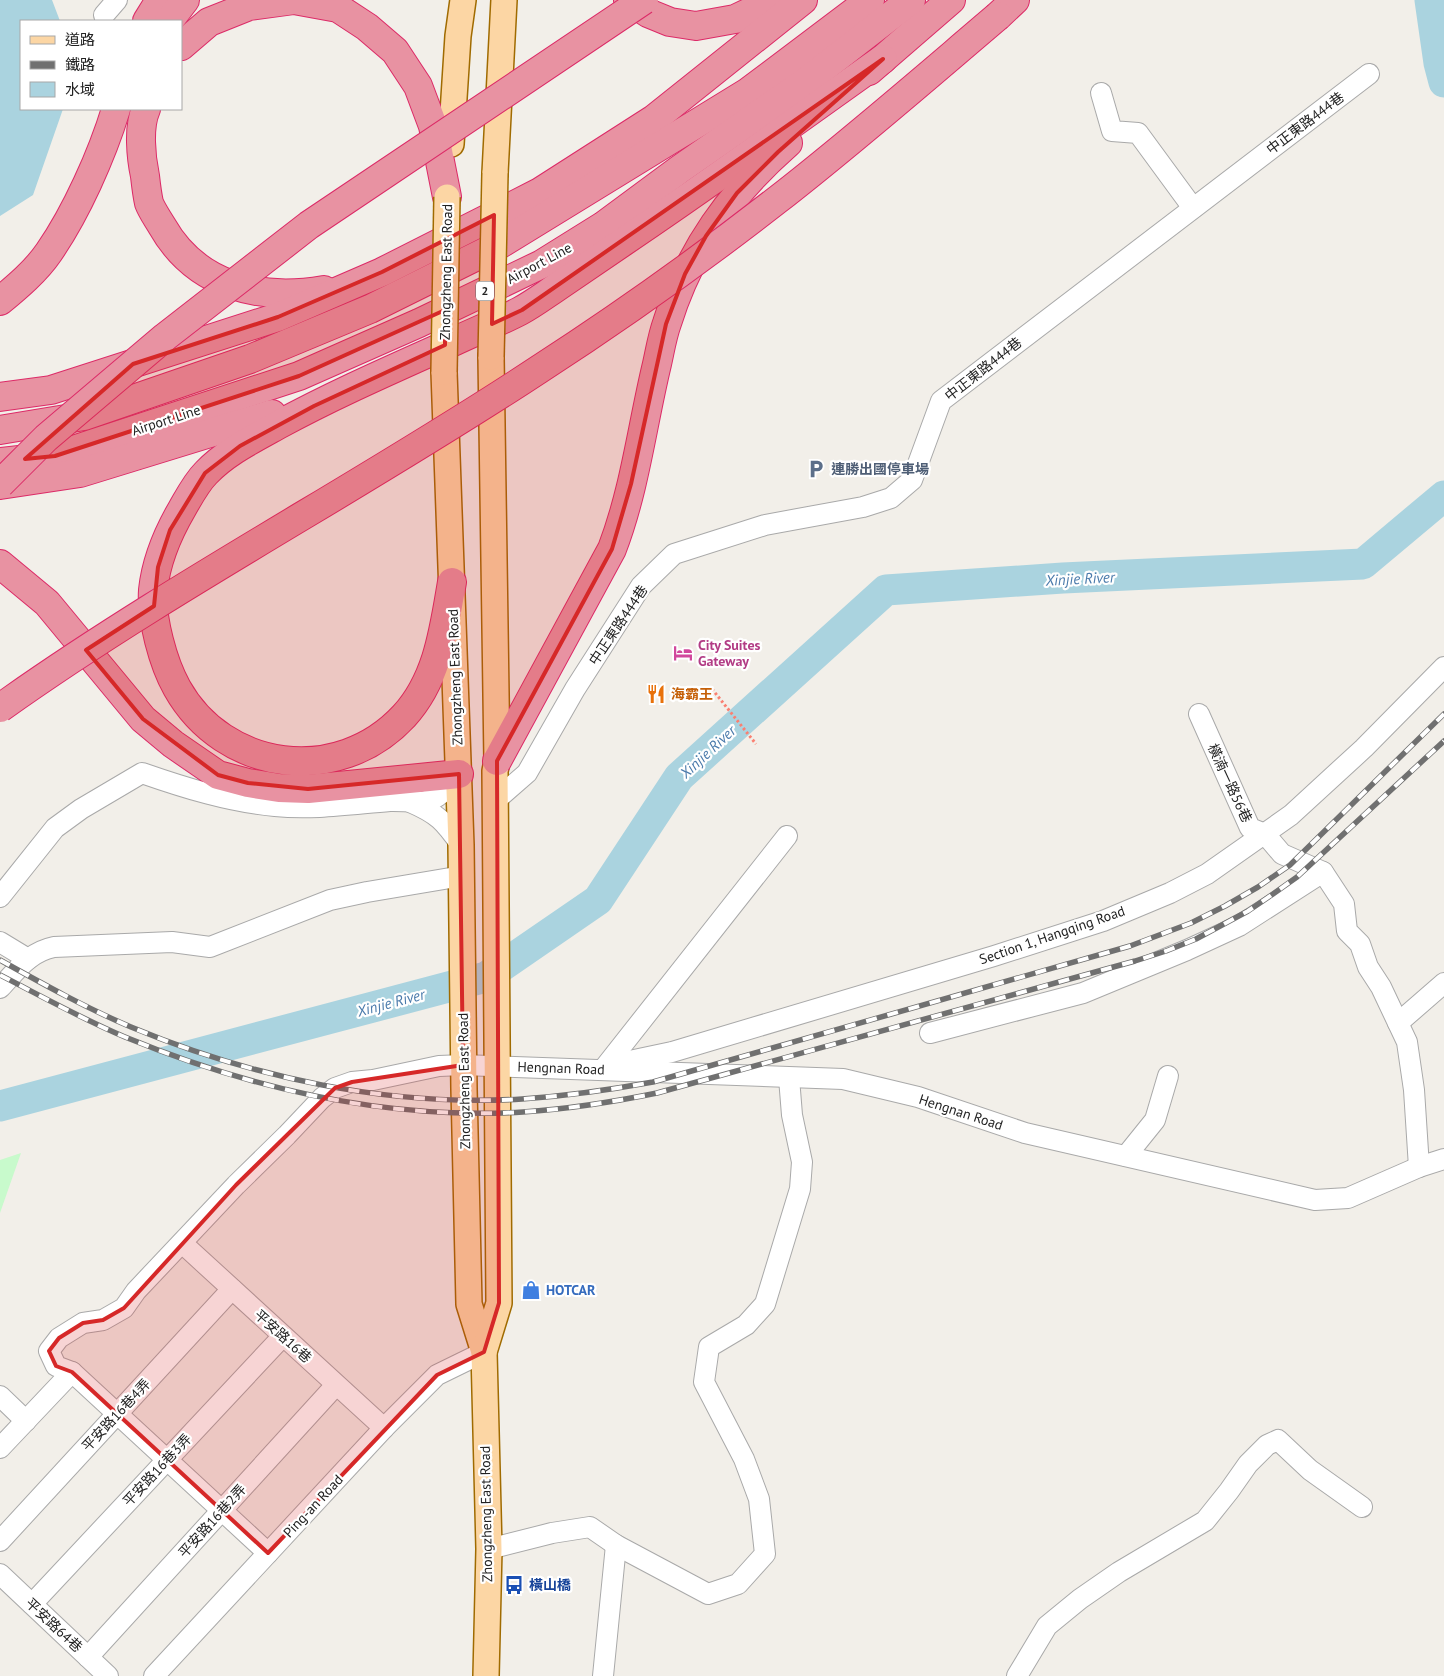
<svg xmlns="http://www.w3.org/2000/svg" width="1444" height="1676" font-family="'PT Sans','Noto Sans TC',sans-serif">
<style>
.park{fill:#c8facc}
.water{fill:#aad3df}
.lines{fill:none;stroke-linecap:round;stroke-linejoin:round}
.river{stroke:#aad3df;stroke-width:31}
.minor-casing{stroke:#a9a9a9;stroke-width:22}
.major-casing{stroke:#a06b00;stroke-width:28}
.highway-casing{stroke:#dc2a67;stroke-width:30}
.path{stroke:#fa8072;stroke-width:3;stroke-dasharray:2.5 2.5;stroke-linecap:butt}
.minor{stroke:#fff;stroke-width:20}
.major{stroke:#fcd6a4;stroke-width:25}
.highway{stroke:#e892a2;stroke-width:28}
.rail-casing{stroke:#707070;stroke-width:5.5}
.rail{stroke:#fff;stroke-width:4;stroke-dasharray:11;stroke-linecap:butt}
.major-bridge-casing{stroke:#a06b00;stroke-width:28;stroke-linecap:butt}
.highway-bridge-casing{stroke:#dc2a67;stroke-width:30;stroke-linecap:butt}
.major-bridge{stroke:#fcd6a4;stroke-width:25}
.highway-bridge{stroke:#e892a2;stroke-width:28}
.marked{fill:#d62828;fill-opacity:0.2;stroke:#d62828;stroke-width:4;stroke-linejoin:round}
.labels{text-anchor:middle;stroke-width:4.5;stroke-linejoin:round;paint-order:stroke}
.shield{fill:#fff;stroke:#646464;stroke-width:1}
.shield-label{font-size:12px;font-weight:bold;fill:#222}
.street-label{font-size:14px;fill:#222;stroke:#fff}
.service-label{font-size:14px;font-weight:bold;fill:#4e5e75;stroke:#fff;text-anchor:start}
.hotel-label{font-size:14px;font-weight:bold;fill:#b23c85;stroke:#fff;text-anchor:start}
.food-label{font-size:14px;font-weight:bold;fill:#c56008;stroke:#fff;text-anchor:start}
.shop-label{font-size:14px;font-weight:bold;fill:#366cbe;stroke:#fff;text-anchor:start}
.transit-label{font-size:14px;font-weight:bold;fill:#164399;stroke:#fff;text-anchor:start}
.water-label{font-size:15px;font-style:italic;fill:#4a7aab;stroke:#fff}
</style>
<rect width="100%" height="100%" fill="#f2efe9"/>
<polygon class="park" points="21,1153 0,1213 0,1160"/>
<polygon class="water" points="0,0 52,0 60,21 21,21 21,109 63,109 33,195 0,216"/>
<g class="lines">
<g class="river">
<polyline points="1430,0 1439,63 1444,82"/>
<polyline points="0,1106 486,977 598,900 679,777 886,590 1063,578 1363,564 1444,496"/>
</g>
<g class="minor-casing">
<g id="minor">
<polyline points="104,15 117,0"/>
<polyline points="1101,93 1112,131 1138,133 1193,208"/>
<polyline points="1199,714 1250,828 1265,834 1282,854 1323,872"/>
<polyline points="496,800 527,773 575,689 641,586 674,554 765,525 863,507 891,498 912,480 941,401 1369,74"/>
<path d="M410,802C438,814 444,821 461,845"/>
<path d="M0,897L55,828L81,809L142,773C185,788 230,802 275,806C313,810 352,804 390,801C405,800 424,806 438,796C446,791 453,781 459,774"/>
<polyline points="0,942 28,959"/>
<path d="M0,988C17,970 29,952 54,947L172,942L210,947L330,900L367,892L462,876"/>
<polyline points="1398,1023 1444,983"/>
<polyline points="930,1033 1083,993 1187,950 1239,926 1323,872 1344,904 1347,931 1360,944 1368,967 1381,987 1407,1042 1414,1090 1419,1167"/>
<polyline points="620,1063 672,1052 994,956 1103,921 1170,893 1207,874 1291,815 1364,748 1444,667"/>
<polyline points="605,1067 787,836"/>
<polyline points="1126,1156 1155,1120 1168,1076"/>
<polyline points="182,1243 384,1428"/>
<polyline points="0,1396 26,1421"/>
<polyline points="0,1448 72,1372"/>
<polyline points="0,1541 232,1289"/>
<polyline points="489,1549 552,1533 590,1527 616,1545 708,1594 738,1584 765,1554 759,1499 744,1459 704,1382 709,1347 746,1325 765,1304 800,1189 802,1162 792,1115 789,1078"/>
<polyline points="268,1553 72,1372 56,1366 49,1351 59,1338 83,1323 103,1320 124,1308 136,1291 236,1185 287,1135 322,1098 335,1088 352,1082 373,1080 439,1066 463,1065 843,1079 918,1097 1025,1133 1315,1200 1348,1198 1419,1167 1444,1159"/>
<polyline points="0,1574 108,1676"/>
<polyline points="32,1604 283,1336"/>
<polyline points="88,1657 336,1385"/>
<polyline points="154,1676 384,1428 437,1375 484,1352"/>
<polyline points="603,1676 616,1545"/>
<polyline points="1017,1676 1047,1626 1080,1599 1119,1572 1205,1521 1229,1491 1248,1464 1267,1445 1278,1440 1310,1470 1362,1507"/>
</g>
</g>
<g class="major-casing">
<g id="major">
<polyline points="451,144 458,36 463,0"/>
<polyline points="495,173 504,0"/>
<polyline points="444,372 461,845 464,1089 469,1304 484,1352 489,1549 486,1676"/>
<polyline points="484,1352 499,1303 495,771 497,761 491,357"/>
</g>
</g>
<g class="highway-casing">
<g id="highway">
<polyline points="628,0 648,13 670,22 696,26 735,19 775,0"/>
<polyline points="998,16 1015,0"/>
<polyline points="147,21 160,0"/>
<polyline points="169,21 185,0"/>
<polyline points="181,46 209,22 249,6 294,0 338,8 367,27 395,51 418,86 433,126 447,197"/>
<polyline points="869,71 951,0"/>
<path d="M146,109C138,127 141,157 145,176C146,185 147,194 149,203C152,211 158,219 162,226C196,286 259,301 324,290"/>
<path d="M0,301C17,287 36,271 49,252C76,213 102,155 116,109"/>
<polyline points="0,397 51,390 278,317 382,272 540,192 654,119 803,0"/>
<polyline points="0,430 84,416 250,359 370,309 497,246 748,92 870,0"/>
<polyline points="0,462 55,456 299,376 419,323 542,264 603,226 680,169 804,83 911,0"/>
<polyline points="0,485 80,473 272,414"/>
<polyline points="0,564 47,603 143,719 173,744 218,775 248,783 279,788 308,789 459,774"/>
<path d="M452,582C444,629 438,679 404,716C338,787 224,772 177,688C163,663 151,619 153,590C156,562 168,533 182,509C189,497 196,483 206,473C226,452 253,439 278,425C335,394 395,368 455,341C476,331 499,322 520,311C533,304 545,295 557,287C579,272 601,257 623,242C711,183 797,120 883,59"/>
<path d="M497,761L612,549C635,489 642,426 657,364C660,351 662,337 667,323C690,249 730,194 788,143"/>
</g>
</g>
<polyline class="path" points="712,689 756,744"/>
<use href="#minor" class="minor"/>
<use href="#major" class="major"/>
<use href="#highway" class="highway"/>
<g class="rail-casing">
<g id="rail">
<path d="M0,960C43,984 86,1008 131,1027C254,1078 389,1107 522,1099C566,1096 609,1090 653,1082L1130,946L1191,923L1225,906L1258,887L1290,865L1444,714"/>
<path d="M0,975C41,996 82,1019 125,1037C252,1089 385,1120 523,1112C568,1109 613,1102 657,1093L1135,961L1166,951L1196,939L1248,911L1273,894L1297,877L1444,741"/>
</g>
</g>
<use href="#rail" class="rail"/>
<g class="major-bridge-casing">
<g id="major-bridge">
<polyline points="491,357 495,173"/>
<polyline points="444,372 447,197"/>
</g>
</g>
<g class="highway-bridge-casing">
<g id="highway-bridge">
<polyline points="0,484 46,438 165,337 309,225 644,0"/>
<path d="M0,708C173,585 361,487 538,370C620,317 700,260 777,200C853,141 925,78 998,16"/>
</g>
</g>
<use href="#major-bridge" class="major-bridge"/>
<use href="#highway-bridge" class="highway-bridge"/>
</g>
<path class="marked" d="M883,59L778,152L737,193L706,236L685,274L666,324L631,484L612,549L497,761L499,1303L484,1352L437,1375L268,1553L72,1372L56,1366L49,1351L59,1338L83,1323L103,1320L124,1308L236,1185L335,1088L352,1082L463,1065L459,774L308,789L248,783L218,775L143,719L86,650L154,606L158,567L170,530L205,473L240,446L314,406L445,345V310L299,376L55,456L25,459L133,364L278,317L382,272L494,215L492,324L522,310Z"/>
<defs>
<g id="parking-bare" transform="scale(1.5)"><path d="M-3.5-5.5H1a3.5 3.5 0 0 1 0 7H-1V5.5H-3.5ZM-1-3.4V-.6H.8a1.4 1.4 0 0 0 0-2.8Z" fill="#5c6f8a" stroke="#fff" stroke-width="2.5" paint-order="stroke"/></g>
<g id="hotel-bare" transform="scale(1.5)"><path d="M-6-4.5h1.5V1H6V5H4.5V3h-9V5H-6ZM-4 0a1.8 1.8 0 1 1 3.6 0ZM.5 0V-2.5h3Q6-2.5 6 0Z" fill="#d1479c" stroke="#fff" stroke-width="2.5" paint-order="stroke"/></g>
<g id="restaurant-bare" transform="scale(1.5)"><path d="M-5-6h1v4h1v-4h1v4h1v-4h1v5L-1.5 .5V6h-2V.5L-5-1ZM5-6V6H3V1.5H1.5Q1.5-4 5-6Z" fill="#e8710a" stroke="#fff" stroke-width="2.5" paint-order="stroke"/></g>
<g id="shop-bare" transform="scale(1.5)"><path d="M-5-2.5h2.3a2.7 3.5 0 0 1 5.4 0H5L5.5 6h-11ZM-1.5-2.5h3a1.5 2.3 0 0 0-3 0Z" fill="#3f7fe0" stroke="#fff" stroke-width="2.5" paint-order="stroke"/></g>
<g id="bus-bare" transform="scale(1.5)"><path d="M-5-6H5V4H4V6H2V4H-2V6H-4V4H-5ZM-3.5-4V0h7V-4ZM-3.5 1.2v1.5H-2V1.2ZM2 1.2v1.5H3.5V1.2Z" fill="#1a4fb4" stroke="#fff" stroke-width="2.5" paint-order="stroke"/></g>
</defs>
<g fill-rule="evenodd">
<use href="#parking-bare" x="816" y="469"/>
<use href="#hotel-bare" x="683" y="653"/>
<use href="#restaurant-bare" x="656" y="694"/>
<use href="#shop-bare" x="531" y="1290"/>
<use href="#bus-bare" x="514" y="1585"/>
</g>
<g class="labels">
<rect class="shield" x="476" y="281.5" width="18" height="19" rx="4"/>
<g class="shield-label">
<text x="485" y="295">2</text>
</g>
<g class="street-label">
<text transform="translate(1305 123) rotate(-37)" y="5">中正東路444巷</text>
<text transform="translate(539 263) rotate(-28)" y="5">Airport Line</text>
<text transform="translate(446 272) rotate(-89)" y="5">Zhongzheng East Road</text>
<text transform="translate(983 369) rotate(-38)" y="5">中正東路444巷</text>
<text transform="translate(166 420) rotate(-18)" y="5">Airport Line</text>
<text transform="translate(618 625) rotate(-56)" y="5">中正東路444巷</text>
<text transform="translate(455 677) rotate(-92)" y="5">Zhongzheng East Road</text>
<text transform="translate(1230 783) rotate(65)" y="5">橫湳一路56巷</text>
<text transform="translate(1052 935) rotate(-19)" y="5">Section 1, Hangqing Road</text>
<text transform="translate(561 1068) rotate(2)" y="5">Hengnan Road</text>
<text transform="translate(464 1081) rotate(-91)" y="5">Zhongzheng East Road</text>
<text transform="translate(961 1112) rotate(18)" y="5">Hengnan Road</text>
<text transform="translate(283 1336) rotate(42)" y="5">平安路16巷</text>
<text transform="translate(116 1415) rotate(-47)" y="5">平安路16巷4弄</text>
<text transform="translate(157 1470) rotate(-47)" y="5">平安路16巷3弄</text>
<text transform="translate(313 1506) rotate(-47)" y="5">Ping-an Road</text>
<text transform="translate(486 1514) rotate(-91)" y="5">Zhongzheng East Road</text>
<text transform="translate(212 1521) rotate(-48)" y="5">平安路16巷2弄</text>
<text transform="translate(54 1625) rotate(43)" y="5">平安路64巷</text>
</g>
<g class="service-label">
<text x="831" y="474">連勝出國停車場</text>
</g>
<g class="hotel-label">
<text x="698" y="650">City Suites<tspan x="698" dy="16">Gateway</tspan></text>
</g>
<g class="food-label">
<text x="671" y="699">海霸王</text>
</g>
<g class="shop-label">
<text x="546" y="1295">HOTCAR</text>
</g>
<g class="transit-label">
<text x="529" y="1590">橫山橋</text>
</g>
<g class="water-label">
<text transform="translate(1080 579) rotate(-3)" y="5">Xinjie River</text>
<text transform="translate(708 752) rotate(-43)" y="5">Xinjie River</text>
<text transform="translate(391 1003) rotate(-15)" y="5">Xinjie River</text>
</g>
</g>
<rect x="20" y="20" width="162" height="90" fill="#ffffff" stroke="#a7a7a7"/>
<rect x="30" y="36" width="25" height="8" fill="#fcd6a4" stroke="#a7a7a7"/>
<text x="65" y="45" font-size="15" fill="#222222">道路</text>
<rect x="30" y="61" width="25" height="8" fill="#707070" stroke="#a7a7a7"/>
<text x="65" y="70" font-size="15" fill="#222222">鐵路</text>
<rect x="30" y="82" width="25" height="15" fill="#aad3df" stroke="#a7a7a7"/>
<text x="65" y="95" font-size="15" fill="#222222">水域</text>
</svg>
